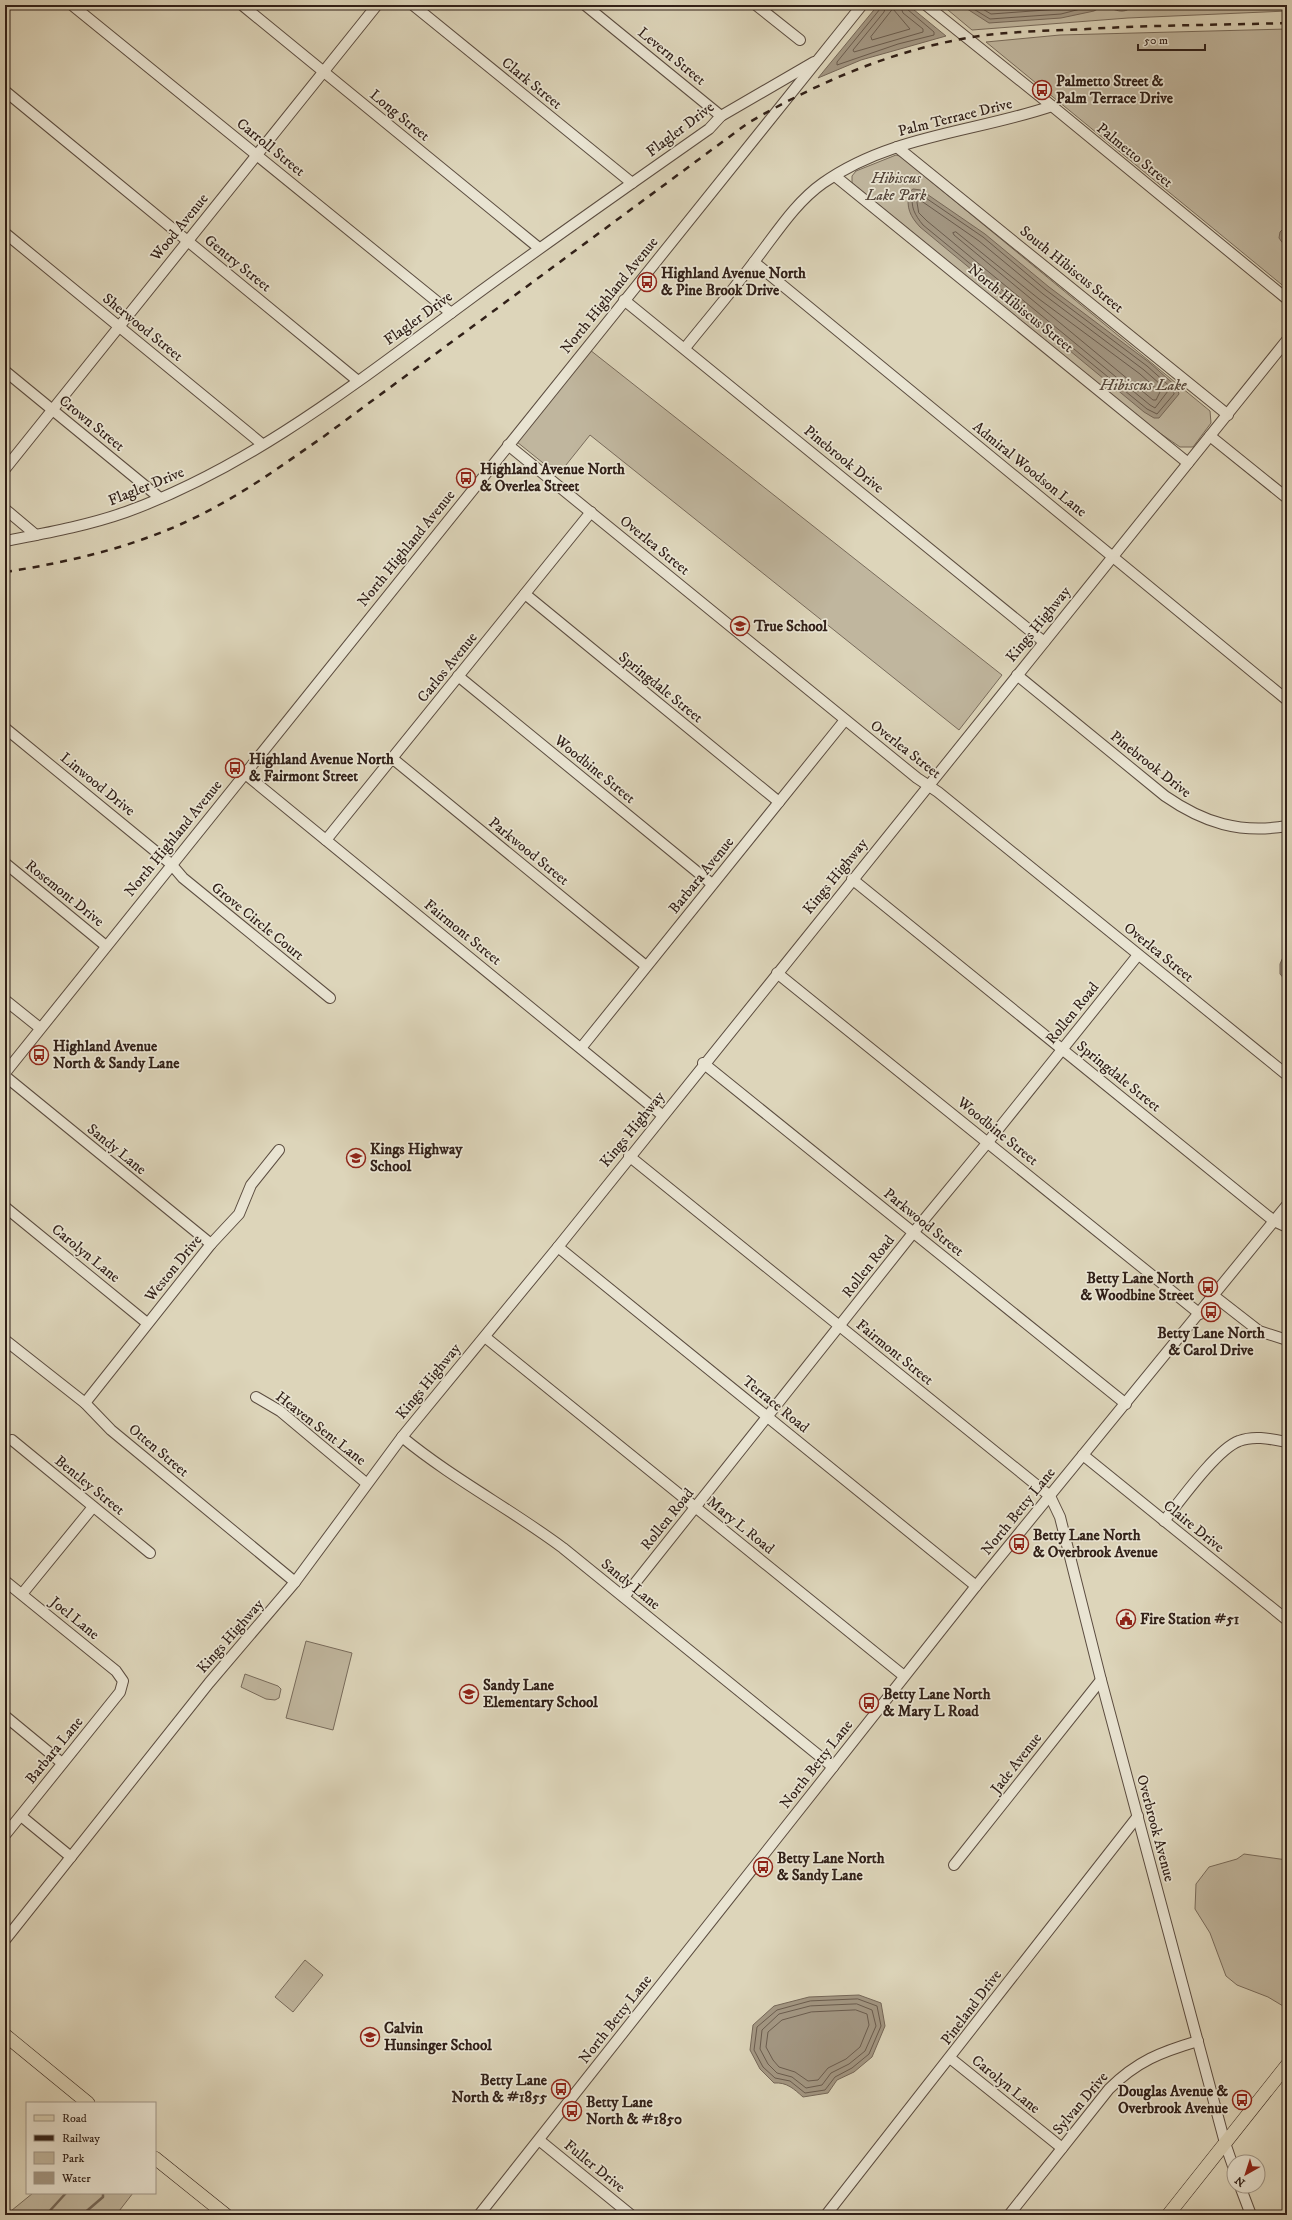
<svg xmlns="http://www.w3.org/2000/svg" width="1292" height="2220" font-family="'IM FELL DW Pica',serif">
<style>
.green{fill:#c0b69e;stroke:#786b5b}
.water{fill:#a39783;stroke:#756758}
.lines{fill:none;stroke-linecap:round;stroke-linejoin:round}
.shore{stroke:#6a5c4e;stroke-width:1}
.stream{stroke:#756758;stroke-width:2.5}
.minor-casing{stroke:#5c4d40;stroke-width:12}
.major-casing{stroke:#312018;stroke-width:14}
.minor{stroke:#e9e4d2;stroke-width:10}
.major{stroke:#ddd5ba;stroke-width:13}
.rail{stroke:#312018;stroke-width:2.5;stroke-dasharray:7 7;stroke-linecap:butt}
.labels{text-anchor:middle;stroke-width:3.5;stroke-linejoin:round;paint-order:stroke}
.street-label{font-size:15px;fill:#312018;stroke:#e9e4d2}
.poi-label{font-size:15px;font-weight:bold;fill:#312018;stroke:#e9e4d2;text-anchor:start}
.park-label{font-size:15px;font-style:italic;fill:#55463a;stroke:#e9e4d2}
.water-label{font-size:16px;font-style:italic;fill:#594a3d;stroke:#e9e4d2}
</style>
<rect width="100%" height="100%" fill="#ddd5ba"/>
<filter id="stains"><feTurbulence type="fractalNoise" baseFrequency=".005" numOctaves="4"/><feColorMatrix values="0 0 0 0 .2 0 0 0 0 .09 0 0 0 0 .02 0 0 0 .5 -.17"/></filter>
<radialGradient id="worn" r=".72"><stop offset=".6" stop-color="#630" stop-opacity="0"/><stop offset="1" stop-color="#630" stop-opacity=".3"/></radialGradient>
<g class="green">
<polygon points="942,5 1287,5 1287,11 1128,18 972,30"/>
<polygon points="1287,29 1287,289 986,42 1060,35"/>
<polygon points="896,155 900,156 1210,411 1211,423 1193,447 1180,447 1154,429 852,183 852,176 856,171"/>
<polygon points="590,350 1002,675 959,730 590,435 558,475 517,442"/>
<polygon points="306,1641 352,1653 333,1730 286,1718"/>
<polygon points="245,1674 278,1686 281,1689 279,1698 275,1700 266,1699 241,1687"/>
<polygon points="1244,1854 1287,1860 1287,2004 1283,2006 1268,1997 1237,1985 1226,1976 1210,1933 1195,1909 1196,1884 1209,1867 1237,1859"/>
<polygon points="305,1960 323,1975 293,2012 275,1997"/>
<polygon points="33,2193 133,2193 116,2215 6,2215"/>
</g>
<g class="water">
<polygon points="878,5 908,5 946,36 861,60 818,78"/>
<path d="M961,5H1133C1123,17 1114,8 1103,6L1094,11L1061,18L989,23Z"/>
<path d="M913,189L921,190L985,234L1049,287L1150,363L1177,387L1179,394L1159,418H1154L1144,412L920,227C910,216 906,208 909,192Z"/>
<polygon points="1287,225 1287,249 1279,238 1280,232"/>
<polygon points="1287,948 1287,982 1280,974 1280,964"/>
<path d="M859,1995L881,2003L885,2026L872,2057L854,2072L837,2080L828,2093L803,2097C794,2089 787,2082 774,2083L760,2069L750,2050L753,2025L774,2006L809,1997Z"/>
</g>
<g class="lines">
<g class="shore">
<polyline points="881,5 880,9 837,62 837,65 898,44 934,35 934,32 907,9 905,5"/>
<polyline points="886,5 884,12 853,50 854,52 923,32 923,29 903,13 900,5"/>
<polyline points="967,5 990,19 1061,14 1096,5"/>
<polyline points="976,5 991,14 1060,9 1082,5"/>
<polyline points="988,5 993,8 1041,5"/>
<polygon points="893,9 910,29 872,40 871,37"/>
<path d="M913,194H920L983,237L1046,290L1147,366L1174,390V394L1157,414L1147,409L923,225C915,215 910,207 913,194Z"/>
<polygon points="917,200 920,200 979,241 1043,294 1144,370 1168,391 1155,408 1150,405 927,221 919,213"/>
<polygon points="956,232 1039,299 1140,374 1160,392 1156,400 1153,400 954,235 953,233"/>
<polygon points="858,1999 877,2006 881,2026 869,2054 852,2068 835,2077 825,2090 805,2093 790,2081 775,2078 763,2067 754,2050 757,2027 777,2010 810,2001"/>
<polygon points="857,2004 872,2010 876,2026 865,2051 849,2064 831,2073 822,2085 806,2088 792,2077 777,2073 768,2064 760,2049 762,2030 779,2014 810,2006"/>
<polygon points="856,2010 867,2014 869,2025 860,2047 846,2059 828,2068 818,2080 808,2081 795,2072 779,2067 773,2060 766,2047 768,2032 782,2020 811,2012"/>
</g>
<g class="stream">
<polyline points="46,2215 66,2193"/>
<polyline points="82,2215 103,2197 103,2193"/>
</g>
<g class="minor-casing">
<g id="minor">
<polyline points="72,5 451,313"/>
<polyline points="242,5 539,248"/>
<polyline points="413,5 632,183"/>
<polyline points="585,5 721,116"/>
<polyline points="756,5 800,40"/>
<polyline points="926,5 1052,106 1287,299"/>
<polyline points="5,91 358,381"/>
<polyline points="897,147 1228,415"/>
<polyline points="835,176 1188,463"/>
<polyline points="5,233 262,444"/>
<polyline points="754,262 1287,700"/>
<polyline points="624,300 1044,642"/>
<path d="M685,348C709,318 734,289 757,258C777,232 796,202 823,183C891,135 976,132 1052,106"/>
<polyline points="5,371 160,498"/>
<polyline points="1210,436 1287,498"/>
<polyline points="508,445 917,778 938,792 1287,1075"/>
<polyline points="5,469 377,5"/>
<polyline points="5,509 36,535"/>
<path d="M5,541C46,533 86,526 126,512C251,467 360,380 466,302C546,243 628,186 709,129L721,116L814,62"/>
<polyline points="525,594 779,802"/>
<path d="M1017,675L1165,796C1204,823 1240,834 1287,826"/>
<polyline points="458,676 712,884"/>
<polyline points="5,728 171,864 183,878 330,998"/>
<polyline points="392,758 646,966"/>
<polyline points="244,773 662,1115"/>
<polyline points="326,840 591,512"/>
<polyline points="5,863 106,946"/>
<polyline points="852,879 1274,1221 1287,1227"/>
<polyline points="777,973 1200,1314"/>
<polyline points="5,1000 40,1028"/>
<polyline points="581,1048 845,720"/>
<polyline points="703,1063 1126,1404"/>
<polyline points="5,1073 862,5"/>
<polyline points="5,1076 211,1244"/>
<polyline points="629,1156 1050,1496 1060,1517 1101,1680 1225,2143 1234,2169"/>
<polyline points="5,1207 147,1323"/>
<polyline points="558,1247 976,1586"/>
<polyline points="1214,1296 1259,1331 1287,1340"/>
<polyline points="485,1337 904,1676"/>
<polyline points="5,1340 85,1403 111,1430 295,1582"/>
<polyline points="256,1397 280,1411 366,1483"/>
<polyline points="85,1403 211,1244 239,1214 251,1185 279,1150"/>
<path d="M402,1437C453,1479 511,1509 563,1548L833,1767"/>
<polyline points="12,1440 150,1553"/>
<polyline points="1083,1455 1287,1620"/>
<path d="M1164,1521C1180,1501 1217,1449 1239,1441C1254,1435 1271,1439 1287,1442"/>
<polyline points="5,1581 116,1671 123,1681 120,1692 5,1835"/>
<polyline points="22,1594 93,1507"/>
<polyline points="624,1597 913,1233 988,1142 1138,955"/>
<polyline points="5,1716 62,1763"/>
<polyline points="21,1816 71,1857"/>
<polyline points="954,1865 1101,1680"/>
<polyline points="5,1940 209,1683 295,1582 402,1437 558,1247 1287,340"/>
<polyline points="950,2058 1062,2148"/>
<polyline points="539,2140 631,2215"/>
<polyline points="1240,2186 1251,2215"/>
<polyline points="479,2215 976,1586 1287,1205"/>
<polyline points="826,2215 1138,1816"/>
<path d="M1009,2215L1109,2089C1137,2061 1161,2052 1198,2041"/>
</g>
</g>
<g class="major-casing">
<g id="major">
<polyline points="5,2035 88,2103"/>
<polyline points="155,2158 226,2215"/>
<polyline points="1168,2215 1287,2065"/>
</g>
</g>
<use href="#minor" class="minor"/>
<use href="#major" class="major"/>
<path class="rail" d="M5,572C83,560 158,541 226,501C260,482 291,459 323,437L748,123C817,83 888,52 967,38C1007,31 1047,31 1087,29C1154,25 1220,25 1287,23"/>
</g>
<defs>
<g id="bus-ring" transform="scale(1)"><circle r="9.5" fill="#e9e4d2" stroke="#8f2418" stroke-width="1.5"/><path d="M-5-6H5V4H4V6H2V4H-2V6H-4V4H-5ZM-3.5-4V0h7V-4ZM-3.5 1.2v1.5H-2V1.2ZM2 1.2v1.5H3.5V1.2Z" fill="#8f2418"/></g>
<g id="school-ring" transform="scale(1)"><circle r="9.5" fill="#e9e4d2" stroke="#8f2418" stroke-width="1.5"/><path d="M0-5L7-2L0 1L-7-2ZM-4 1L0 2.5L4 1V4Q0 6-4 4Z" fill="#8f2418"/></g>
<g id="civic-ring" transform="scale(1)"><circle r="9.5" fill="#e9e4d2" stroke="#8f2418" stroke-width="1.5"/><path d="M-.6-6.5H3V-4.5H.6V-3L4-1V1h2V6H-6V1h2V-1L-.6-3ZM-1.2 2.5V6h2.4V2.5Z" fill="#8f2418"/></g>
</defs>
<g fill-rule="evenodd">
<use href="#bus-ring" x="1042" y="90"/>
<use href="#bus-ring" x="647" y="282"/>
<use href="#bus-ring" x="466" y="478"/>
<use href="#school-ring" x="740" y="626"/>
<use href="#bus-ring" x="235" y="768"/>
<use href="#bus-ring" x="39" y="1055"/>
<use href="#school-ring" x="356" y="1158"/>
<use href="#bus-ring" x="1208" y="1287"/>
<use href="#bus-ring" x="1211" y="1312"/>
<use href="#bus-ring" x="1019" y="1544"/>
<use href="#civic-ring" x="1126" y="1619"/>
<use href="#school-ring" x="469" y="1694"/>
<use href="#bus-ring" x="869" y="1703"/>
<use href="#bus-ring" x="763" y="1867"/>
<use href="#school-ring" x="370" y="2037"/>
<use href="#bus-ring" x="561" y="2089"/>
<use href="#bus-ring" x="1242" y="2100"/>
<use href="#bus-ring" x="572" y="2111"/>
</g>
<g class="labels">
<g class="street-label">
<text transform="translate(672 56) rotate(39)" y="5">Levern Street</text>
<text transform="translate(532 83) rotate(39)" y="5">Clark Street</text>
<text transform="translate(400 115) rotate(39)" y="5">Long Street</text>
<text transform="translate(955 117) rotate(-14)" y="5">Palm Terrace Drive</text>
<text transform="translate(680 129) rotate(-37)" y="5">Flagler Drive</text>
<text transform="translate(271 147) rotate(39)" y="5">Carroll Street</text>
<text transform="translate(1135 155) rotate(39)" y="5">Palmetto Street</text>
<text transform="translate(179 227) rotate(-51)" y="5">Wood Avenue</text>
<text transform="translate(238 263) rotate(39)" y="5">Gentry Street</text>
<text transform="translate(1072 269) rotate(39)" y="5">South Hibiscus Street</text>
<text transform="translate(609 295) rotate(-51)" y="5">North Highland Avenue</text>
<text transform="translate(1021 308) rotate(39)" y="5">North Hibiscus Street</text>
<text transform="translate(418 318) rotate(-36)" y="5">Flagler Drive</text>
<text transform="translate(143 327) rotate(39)" y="5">Sherwood Street</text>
<text transform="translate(92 423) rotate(39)" y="5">Crown Street</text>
<text transform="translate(844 459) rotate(39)" y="5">Pinebrook Drive</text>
<text transform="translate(1030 469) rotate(39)" y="5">Admiral Woodson Lane</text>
<text transform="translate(146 486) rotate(-22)" y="5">Flagler Drive</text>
<text transform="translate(655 545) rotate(39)" y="5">Overlea Street</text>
<text transform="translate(406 548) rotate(-51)" y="5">North Highland Avenue</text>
<text transform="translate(1038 624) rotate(-51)" y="5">Kings Highway</text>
<text transform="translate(447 667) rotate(-51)" y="5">Carlos Avenue</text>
<text transform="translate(661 687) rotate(39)" y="5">Springdale Street</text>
<text transform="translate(906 749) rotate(38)" y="5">Overlea Street</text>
<text transform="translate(1151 764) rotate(38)" y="5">Pinebrook Drive</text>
<text transform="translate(595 769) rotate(39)" y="5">Woodbine Street</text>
<text transform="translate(98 784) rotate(39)" y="5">Linwood Drive</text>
<text transform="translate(173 838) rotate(-51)" y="5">North Highland Avenue</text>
<text transform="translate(529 851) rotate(39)" y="5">Parkwood Street</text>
<text transform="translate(701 875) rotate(-51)" y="5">Barbara Avenue</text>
<text transform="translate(835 876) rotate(-51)" y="5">Kings Highway</text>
<text transform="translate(65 893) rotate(39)" y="5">Rosemont Drive</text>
<text transform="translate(258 921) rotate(39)" y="5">Grove Circle Court</text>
<text transform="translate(463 932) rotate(39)" y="5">Fairmont Street</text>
<text transform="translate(1159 952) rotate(39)" y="5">Overlea Street</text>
<text transform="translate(1072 1013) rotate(-51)" y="5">Rollen Road</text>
<text transform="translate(1119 1076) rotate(39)" y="5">Springdale Street</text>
<text transform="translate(632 1129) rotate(-51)" y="5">Kings Highway</text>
<text transform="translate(998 1131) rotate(39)" y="5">Woodbine Street</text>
<text transform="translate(117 1149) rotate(39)" y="5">Sandy Lane</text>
<text transform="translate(924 1222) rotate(39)" y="5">Parkwood Street</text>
<text transform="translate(86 1253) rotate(39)" y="5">Carolyn Lane</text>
<text transform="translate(868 1266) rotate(-52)" y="5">Rollen Road</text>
<text transform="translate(173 1268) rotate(-51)" y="5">Weston Drive</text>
<text transform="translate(895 1352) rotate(39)" y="5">Fairmont Street</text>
<text transform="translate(428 1381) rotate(-51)" y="5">Kings Highway</text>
<text transform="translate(776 1404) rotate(39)" y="5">Terrace Road</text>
<text transform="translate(321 1428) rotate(38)" y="5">Heaven Sent Lane</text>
<text transform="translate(159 1450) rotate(40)" y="5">Otten Street</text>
<text transform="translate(90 1485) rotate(39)" y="5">Bentley Street</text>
<text transform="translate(1018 1511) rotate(-51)" y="5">North Betty Lane</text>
<text transform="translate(667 1519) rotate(-51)" y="5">Rollen Road</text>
<text transform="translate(741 1525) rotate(39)" y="5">Mary L Road</text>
<text transform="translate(1194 1526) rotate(39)" y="5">Claire Drive</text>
<text transform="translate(631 1584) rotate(39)" y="5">Sandy Lane</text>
<text transform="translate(75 1618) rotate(39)" y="5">Joel Lane</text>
<text transform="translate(230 1636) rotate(-49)" y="5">Kings Highway</text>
<text transform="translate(54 1750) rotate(-51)" y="5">Barbara Lane</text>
<text transform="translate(1016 1763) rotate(-52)" y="5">Jade Avenue</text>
<text transform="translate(816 1764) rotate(-52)" y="5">North Betty Lane</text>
<text transform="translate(1156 1828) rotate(75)" y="5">Overbrook Avenue</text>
<text transform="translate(971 2007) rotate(-53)" y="5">Pineland Drive</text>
<text transform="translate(615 2019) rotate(-52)" y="5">North Betty Lane</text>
<text transform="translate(1006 2084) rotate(39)" y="5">Carolyn Lane</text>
<text transform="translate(1080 2103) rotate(-50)" y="5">Sylvan Drive</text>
<text transform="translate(595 2166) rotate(39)" y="5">Fuller Drive</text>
</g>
<g class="poi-label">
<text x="1056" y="86">Palmetto Street &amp;<tspan x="1056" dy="17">Palm Terrace Drive</tspan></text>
<text x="661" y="278">Highland Avenue North<tspan x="661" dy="17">&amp; Pine Brook Drive</tspan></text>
<text x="480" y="474">Highland Avenue North<tspan x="480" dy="17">&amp; Overlea Street</tspan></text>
<text x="754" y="631">True School</text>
<text x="249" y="764">Highland Avenue North<tspan x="249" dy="17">&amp; Fairmont Street</tspan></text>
<text x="53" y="1051">Highland Avenue<tspan x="53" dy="17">North &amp; Sandy Lane</tspan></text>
<text x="370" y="1154">Kings Highway<tspan x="370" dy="17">School</tspan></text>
<text x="1194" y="1283" text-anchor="end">Betty Lane North<tspan x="1194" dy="17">&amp; Woodbine Street</tspan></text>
<text x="1211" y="1338" text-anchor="middle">Betty Lane North<tspan x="1211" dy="17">&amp; Carol Drive</tspan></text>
<text x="1033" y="1540">Betty Lane North<tspan x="1033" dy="17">&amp; Overbrook Avenue</tspan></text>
<text x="1140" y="1624">Fire Station #51</text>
<text x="483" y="1690">Sandy Lane<tspan x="483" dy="17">Elementary School</tspan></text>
<text x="883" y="1699">Betty Lane North<tspan x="883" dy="17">&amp; Mary L Road</tspan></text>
<text x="777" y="1863">Betty Lane North<tspan x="777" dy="17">&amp; Sandy Lane</tspan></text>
<text x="384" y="2033">Calvin<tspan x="384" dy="17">Hunsinger School</tspan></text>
<text x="547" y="2085" text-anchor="end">Betty Lane<tspan x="547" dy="17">North &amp; #1855</tspan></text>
<text x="1228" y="2096" text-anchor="end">Douglas Avenue &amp;<tspan x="1228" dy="17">Overbrook Avenue</tspan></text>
<text x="586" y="2107">Betty Lane<tspan x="586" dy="17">North &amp; #1850</tspan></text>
</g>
<g class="park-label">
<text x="896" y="183">Hibiscus<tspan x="896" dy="17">Lake Park</tspan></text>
</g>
<g class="water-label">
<text x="1143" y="390">Hibiscus Lake</text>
</g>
</g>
<rect width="1292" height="2220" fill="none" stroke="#ddd5ba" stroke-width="20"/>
<rect x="6" y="6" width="1280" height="2208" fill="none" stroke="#312018" stroke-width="2"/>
<rect x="10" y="10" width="1272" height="2200" fill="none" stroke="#312018"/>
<rect x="26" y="2102" width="130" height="92" fill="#e9e4d2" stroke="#9f9688"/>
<rect x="34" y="2115" width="20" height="6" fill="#ddd5ba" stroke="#9f9688"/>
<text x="62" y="2122" font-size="12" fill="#312018">Road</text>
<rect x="34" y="2135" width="20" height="6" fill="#312018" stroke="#9f9688"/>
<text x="62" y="2142" font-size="12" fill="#312018">Railway</text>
<rect x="34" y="2152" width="20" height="12" fill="#c0b69e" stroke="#9f9688"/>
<text x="62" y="2162" font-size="12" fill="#312018">Park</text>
<rect x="34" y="2172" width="20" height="12" fill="#a39783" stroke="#9f9688"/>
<text x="62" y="2182" font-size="12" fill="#312018">Water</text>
<g transform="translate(1246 2174) rotate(219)"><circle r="19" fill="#e9e4d2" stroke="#9f9688"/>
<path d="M0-3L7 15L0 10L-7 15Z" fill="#8f2418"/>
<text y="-6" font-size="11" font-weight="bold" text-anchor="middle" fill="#312018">N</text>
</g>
<path d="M1138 44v6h67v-6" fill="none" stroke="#312018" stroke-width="2"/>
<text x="1144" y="44" font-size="12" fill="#312018" stroke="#e9e4d2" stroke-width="3" paint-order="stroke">50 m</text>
<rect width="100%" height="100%" filter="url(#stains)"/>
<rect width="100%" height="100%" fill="url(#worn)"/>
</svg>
